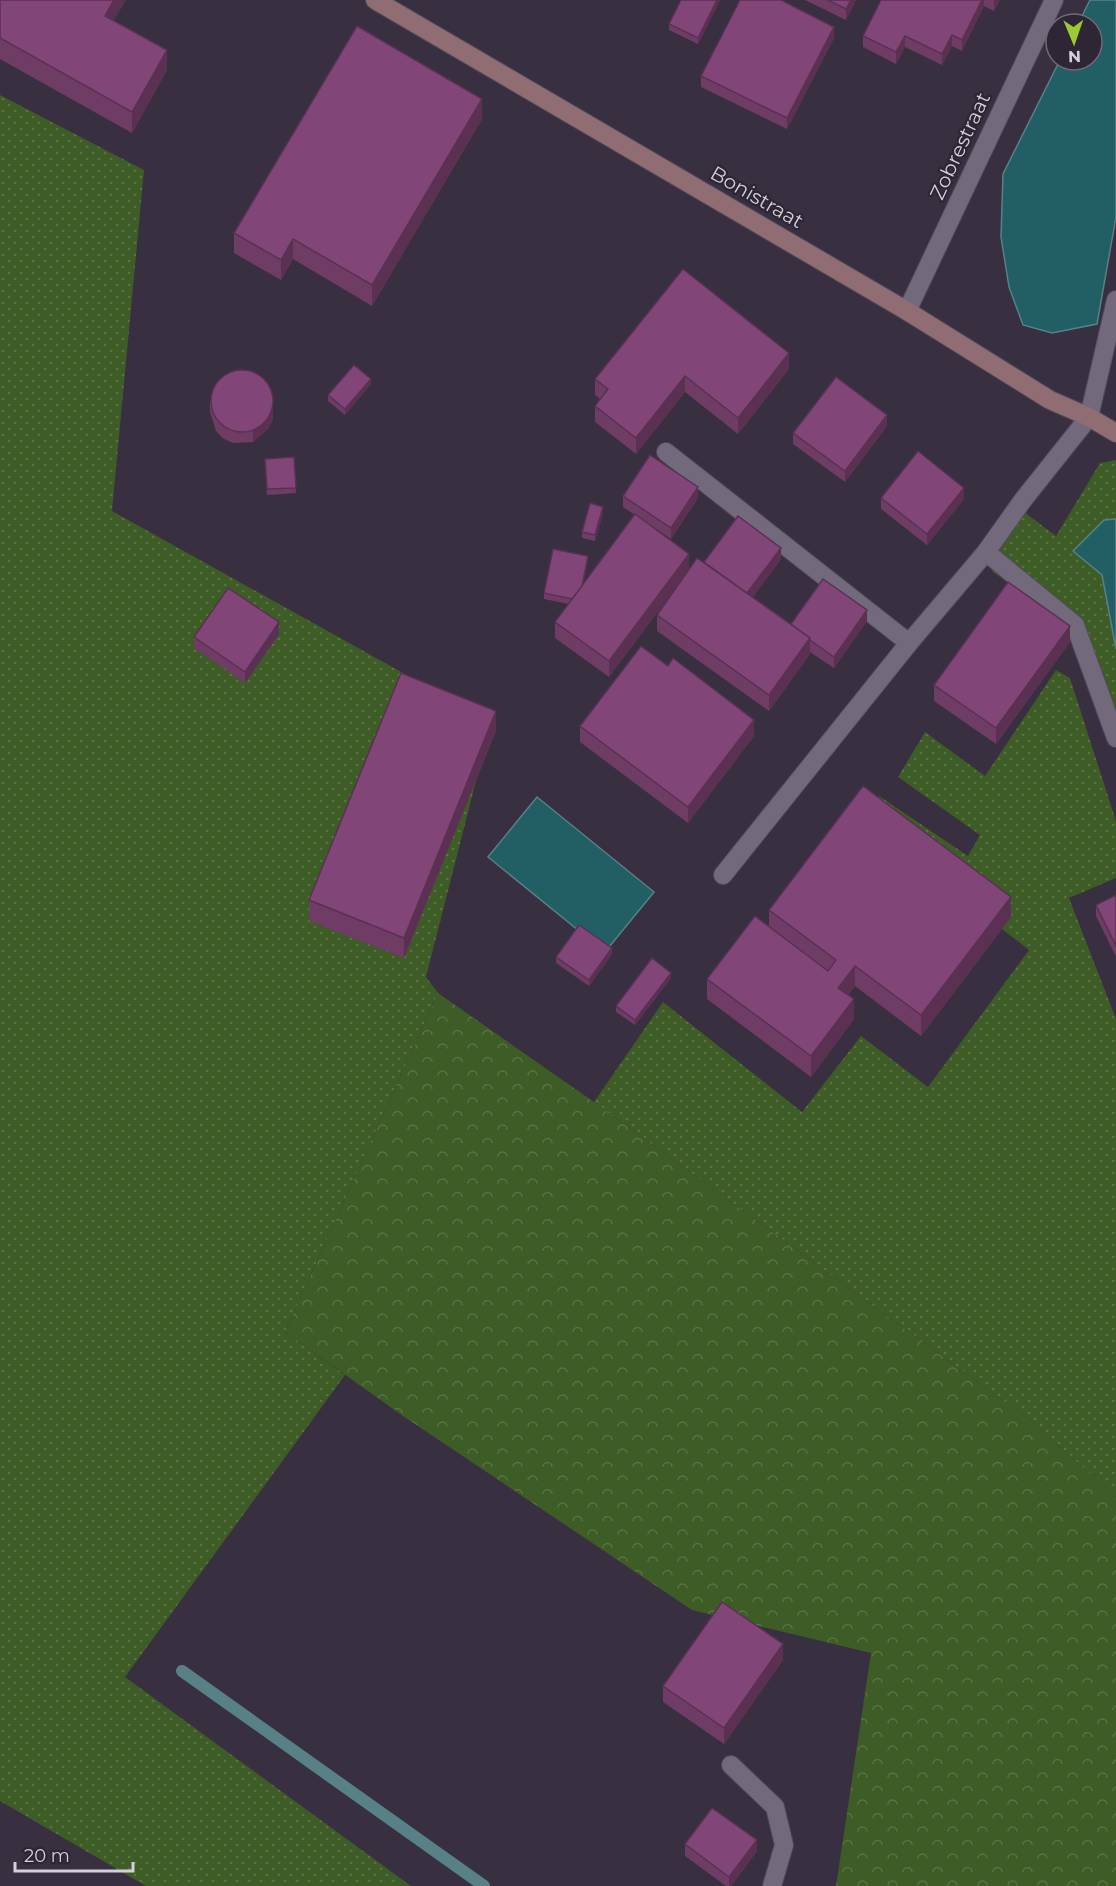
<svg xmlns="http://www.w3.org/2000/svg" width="1116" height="1886" font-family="Montserrat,sans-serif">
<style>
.grass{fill:url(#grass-dots)}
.forest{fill:url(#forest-crowns)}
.water{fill:#215f64;stroke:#578187;stroke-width:1.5}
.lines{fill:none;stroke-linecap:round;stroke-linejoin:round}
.stream{stroke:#578187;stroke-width:12}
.lane-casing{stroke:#524b58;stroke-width:20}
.street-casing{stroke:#524b58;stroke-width:20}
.secondary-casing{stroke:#524b58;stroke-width:20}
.lane{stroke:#73697c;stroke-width:18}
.street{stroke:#73697c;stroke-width:18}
.secondary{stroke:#906c73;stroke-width:18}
.wall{fill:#6f3c66}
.shaded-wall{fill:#5a3153}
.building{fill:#814677;stroke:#5a3153;stroke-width:1.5}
.labels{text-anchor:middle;stroke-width:4.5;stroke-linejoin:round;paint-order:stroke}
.street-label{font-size:20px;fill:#d5cfda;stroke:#2e2535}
</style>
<defs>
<pattern id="grass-dots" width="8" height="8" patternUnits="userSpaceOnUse" patternTransform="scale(1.5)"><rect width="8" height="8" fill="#3e5c25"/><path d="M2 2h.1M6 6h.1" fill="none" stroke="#597244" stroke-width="1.8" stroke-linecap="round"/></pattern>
<pattern id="forest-crowns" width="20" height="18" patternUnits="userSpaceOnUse" patternTransform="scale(1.5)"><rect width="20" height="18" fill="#3e5c25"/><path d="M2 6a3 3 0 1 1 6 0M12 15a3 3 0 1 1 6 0" fill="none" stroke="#597244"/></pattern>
</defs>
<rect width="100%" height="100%" fill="#382f40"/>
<g class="grass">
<polygon points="0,95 144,170 112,511 491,722 426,977 438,993 285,1332 345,1375 125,1677 411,1886 146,1886 0,1801"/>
<polygon points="1116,460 1116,519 1104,520 1073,551 1102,575 1116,649 1116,748 1075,631 993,572 989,563 1024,512 1056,536 1100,463"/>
<polygon points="1056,670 1070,678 1116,821 1116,878 1069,898 1116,1019 1116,1497 1034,1423 594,1102 663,1002 802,1112 861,1036 928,1087 1029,950 861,819 879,796 968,856 980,835 898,777 925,732 985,776"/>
</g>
<polygon class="forest" points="438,993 594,1102 1034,1423 1116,1497 1116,1886 836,1886 871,1653 692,1610 403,1416 285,1332"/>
<g class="water">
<polygon points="1090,0 1116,0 1116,217 1097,324 1052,333 1023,325 1009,287 1001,237 1003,174 1060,60 1092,60 1092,24 1078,24"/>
<polygon points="1116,519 1116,649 1102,575 1073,551 1104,520"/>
<polygon points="537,797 654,892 605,952 488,857"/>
</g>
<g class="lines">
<polyline class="stream" points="182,1671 484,1886"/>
<g class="lane-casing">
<g id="lane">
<polyline points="666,452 909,643"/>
<polyline points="986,552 1075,625 1116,738"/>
<polyline points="723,875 909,643 986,552 1023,500 1089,417 1116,300"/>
<polyline points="731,1765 775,1807 784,1845 772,1886"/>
</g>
</g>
<g class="street-casing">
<polyline id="street" points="907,311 1054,0"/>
</g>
<g class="secondary-casing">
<polyline id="secondary" points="375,0 907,311 1050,400 1089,417 1116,433"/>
</g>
<use href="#lane" class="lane"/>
<use href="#street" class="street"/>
<use href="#secondary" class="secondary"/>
</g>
<g class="wall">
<polygon points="0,0 114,20 167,70 132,133 0,59"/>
<polygon points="720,0 698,44 669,30 669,24"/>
<polygon points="805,0 856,0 846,20"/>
<polygon points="881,0 1000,0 994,11 984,6 962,51 952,46 942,65 905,47 896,64 863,47 863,36"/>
<polygon points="834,38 787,129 701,87 701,76"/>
<polygon points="482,119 372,306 293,259 281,280 234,253 234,233"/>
<polygon points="789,369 738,434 685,392 636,454 595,422 595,406 600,399 595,395 595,379"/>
<polygon points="371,384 345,415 328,401 328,395"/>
<polygon points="210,401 273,419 268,429 253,442 233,443 224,439 216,431 210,412"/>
<polygon points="887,426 845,482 793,444 793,433"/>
<polygon points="294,457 296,493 267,495 265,459"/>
<polygon points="623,496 698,498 671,539 652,526 689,569 704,562 781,559 753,597 791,624 867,621 834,668 810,652 810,654 769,711 657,631 657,615 683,578 609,677 555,638 555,622 569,604 544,599 544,593 588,561 583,584 635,515 623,507"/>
<polygon points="881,498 964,499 927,545 881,509"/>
<polygon points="603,513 595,541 582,538 582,532"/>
<polygon points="279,634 245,683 194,648 194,637"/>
<polygon points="1070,642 996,744 934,701 934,685"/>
<polygon points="668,666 754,736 688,823 580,742 580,726"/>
<polygon points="496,731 404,958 309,921 309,900"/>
<polygon points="1116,895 1116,957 1096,916 1096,905"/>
<polygon points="769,910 1011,917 921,1036 855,986 848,995 854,1019 811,1077 707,999 707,979 769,927"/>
<polygon points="612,954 589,986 556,963 556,957"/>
<polygon points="671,978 635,1025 616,1012 616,1006"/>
<polygon points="783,1660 724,1744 663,1702 663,1686"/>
<polygon points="685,1844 757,1851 731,1886 726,1886 685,1856"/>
</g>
<g class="shaded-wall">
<polygon points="114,0 126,0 105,36 105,16"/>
<polygon points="717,0 720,0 698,44 698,38"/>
<polygon points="851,0 856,0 846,20 846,9"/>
<polygon points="982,0 984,0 984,6 962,51 962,40"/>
<polygon points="994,0 1000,0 994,11"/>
<polygon points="834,27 834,38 787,129 787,118"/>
<polygon points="952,35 952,46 942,65 942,54"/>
<polygon points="905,36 905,47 896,64 896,52"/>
<polygon points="167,50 167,70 132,133 132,112"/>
<polygon points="482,99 482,119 372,306 372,285"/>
<polygon points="293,239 293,259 281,280 281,260"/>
<polygon points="789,353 789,369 738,434 738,418"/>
<polygon points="685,376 685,392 636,454 636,438"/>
<polygon points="371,379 371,384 345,415 345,409"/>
<polygon points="273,398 273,419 268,429 253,442 253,431"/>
<polygon points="887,415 887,426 845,482 845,471"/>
<polygon points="698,487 698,498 671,539 671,528"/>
<polygon points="964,488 964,499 927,545 927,534"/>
<polygon points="603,507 603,513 595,541 595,535"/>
<polygon points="781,548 781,559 747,605 747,594"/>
<polygon points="689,554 689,570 609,677 609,661"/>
<polygon points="588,556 588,561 579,606 579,600"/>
<polygon points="867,610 867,621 834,668 834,657"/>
<polygon points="279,622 279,634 245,683 245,672"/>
<polygon points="1070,626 1070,642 996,744 996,728"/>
<polygon points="810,638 810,654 769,711 769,695"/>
<polygon points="496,711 496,731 404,958 404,938"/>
<polygon points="754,720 754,736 688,823 688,807"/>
<polygon points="1011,897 1011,917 921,1036 921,1015"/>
<polygon points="612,948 612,954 589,986 589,980"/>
<polygon points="855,966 855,986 838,1008 838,988"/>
<polygon points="671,973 671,978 635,1025 635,1020"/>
<polygon points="854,999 854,1019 811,1077 811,1056"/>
<polygon points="783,1644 783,1660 724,1744 724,1728"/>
<polygon points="757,1840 757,1851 731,1886 729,1886 729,1877"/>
</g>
<g class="building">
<polygon points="0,0 114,0 105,16 167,50 132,112 0,38"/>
<polygon points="681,0 717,0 698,38 669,24"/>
<polygon points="740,0 781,0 834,27 787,118 701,76"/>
<polygon points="828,0 851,0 846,9"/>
<polygon points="881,0 982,0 962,40 952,35 942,54 905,36 896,52 863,36"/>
<polygon points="357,26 482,99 372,285 293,239 281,260 234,233"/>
<polygon points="683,269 789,353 738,418 685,376 636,438 595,406 608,389 595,379"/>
<polygon points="354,365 371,379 345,409 328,395"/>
<circle cx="242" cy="401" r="31"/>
<polygon points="836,377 887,415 845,471 793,433"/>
<polygon points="918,451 964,488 927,534 881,498"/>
<polygon points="650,455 698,487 671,528 623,496"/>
<polygon points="294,457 296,488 267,489 265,459"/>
<polygon points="590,503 603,507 595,535 582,532"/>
<polygon points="635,514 689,554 609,661 555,622"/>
<polygon points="738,516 781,548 747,593 704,562"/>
<polygon points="553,549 588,556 582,586 572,599 544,593"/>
<polygon points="697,558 810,638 769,695 657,615"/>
<polygon points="823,579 867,610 834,657 810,640 810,638 791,624"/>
<polygon points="1008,582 1070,626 996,728 934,685"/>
<polygon points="228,588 279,622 245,672 194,637"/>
<polygon points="641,646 668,666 673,658 754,720 688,807 580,726"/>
<polygon points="401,673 496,711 404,938 309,900"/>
<polygon points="863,786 1011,897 921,1015 855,966 838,988 854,999 811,1056 707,979 755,916 828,971 836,960 769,910"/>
<polygon points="1116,895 1116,946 1096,905"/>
<polygon points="579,925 612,948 589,980 556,957"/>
<polygon points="652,958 671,973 635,1020 616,1006"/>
<polygon points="722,1602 783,1644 724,1728 663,1686"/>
<polygon points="712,1808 757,1840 729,1877 685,1844"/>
</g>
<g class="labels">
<g class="street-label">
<text transform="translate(960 146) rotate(-65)" y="7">Zobrestraat</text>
<text transform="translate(757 197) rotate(30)" y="7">Bonistraat</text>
</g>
</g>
<g transform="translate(1074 42) rotate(178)"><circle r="28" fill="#2e2535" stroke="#716977" stroke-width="1.5"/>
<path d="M0-4.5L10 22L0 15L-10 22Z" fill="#9cca32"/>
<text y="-9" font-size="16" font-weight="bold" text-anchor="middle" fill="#d5cfda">N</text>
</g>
<path d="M15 1862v9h118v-9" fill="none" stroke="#d5cfda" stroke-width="3"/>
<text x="24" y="1862" font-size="18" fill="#d5cfda" stroke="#2e2535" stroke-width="4.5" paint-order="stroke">20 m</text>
</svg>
